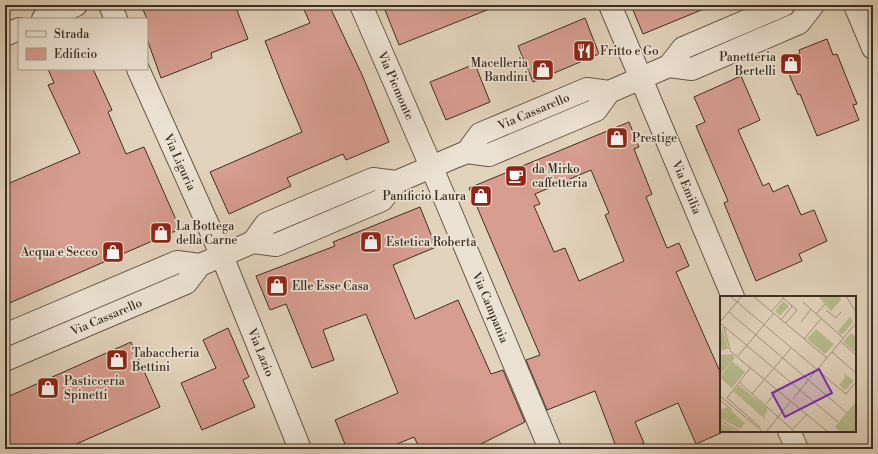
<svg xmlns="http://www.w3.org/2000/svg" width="878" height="454" font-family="'Libre Bodoni',serif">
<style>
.building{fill:#d69d90;stroke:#3b2e22;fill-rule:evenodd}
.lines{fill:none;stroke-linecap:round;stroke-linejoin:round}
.minor-casing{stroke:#655748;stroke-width:24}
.minor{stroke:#ece2d3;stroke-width:22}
.labels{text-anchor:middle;stroke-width:3.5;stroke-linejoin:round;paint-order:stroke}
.poi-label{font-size:12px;fill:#3b2e22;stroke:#ece2d3;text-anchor:start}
.street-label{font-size:12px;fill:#3b2e22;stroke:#ece2d3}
.inset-road{fill:none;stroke:#9f917e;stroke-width:1}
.view{fill:#7b2cbf;fill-opacity:0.15;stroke:#7b2cbf;stroke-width:2}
.inset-edge{fill:none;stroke:#3b2e22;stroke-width:2}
</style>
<rect width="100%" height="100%" fill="#e2d3bc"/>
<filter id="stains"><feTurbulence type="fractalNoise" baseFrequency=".005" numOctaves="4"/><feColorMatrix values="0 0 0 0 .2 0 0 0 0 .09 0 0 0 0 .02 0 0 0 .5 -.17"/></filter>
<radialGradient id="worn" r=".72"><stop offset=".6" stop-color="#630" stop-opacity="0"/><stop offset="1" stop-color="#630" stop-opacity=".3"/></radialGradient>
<g class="building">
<polygon points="141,5 235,5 248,39 211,53 212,58 161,78 147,39 147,19"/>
<polygon points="302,5 329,5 363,77 389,142 346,160 343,154 287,178 291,186 229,214 210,172 302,132 283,87 265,41 310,23"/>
<polygon points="383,5 497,5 497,6 399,45"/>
<polygon points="631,5 711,5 711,6 643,34"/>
<polygon points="585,18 599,54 533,82 518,46"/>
<polygon points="827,39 833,55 837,54 857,104 853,105 859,120 817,136 800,94 798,95 783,60 800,53 799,50"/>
<polygon points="475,64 490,102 446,120 430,82"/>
<polygon points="48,69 93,69 112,110 108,112 126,154 144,147 180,229 5,305 5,185 80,153 48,85 54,83"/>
<polygon points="741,76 760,120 738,130 763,186 769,183 773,192 788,185 801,215 814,210 827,241 799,254 802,261 756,281 724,203 728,201 696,126 705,122 694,97"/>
<path d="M629,122L639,147L634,149L652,194L646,197L667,248L679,243L689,266L676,272L721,374V433L696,444L678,403L635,422L644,443L630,449H617L595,391L547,410L526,360L540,355L469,188ZM591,170L609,213L605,215L624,261L579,281L565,248L554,252L534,206L540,204L535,194Z"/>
<polygon points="420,207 436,247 393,265 415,319 458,300 491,374 503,370 525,422 471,449 420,449 414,437 385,449 347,449 335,420 398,393 366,314 323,330 334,360 312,368 286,304 270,310 256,276 335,246 333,242"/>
<polygon points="228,328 249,377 243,380 255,407 202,430 181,383 216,368 203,340"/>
<polygon points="131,342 160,407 65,449 5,449 5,398"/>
</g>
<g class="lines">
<g class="minor-casing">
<g id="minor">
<polyline points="110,5 116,19"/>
<path id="s1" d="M361,5L440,187L550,449"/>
<path id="s2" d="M610,5L733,297"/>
<polyline points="855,5 873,48"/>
<polyline points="43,19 76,5"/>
<polyline points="5,35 19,29"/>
<polyline points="669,66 683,48 784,5"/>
<path id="s3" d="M138,69L222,256L300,449"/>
<polyline points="467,152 489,155 596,110 609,92 669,66 692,69 799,23 813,5"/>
<path id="s4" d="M253,242L266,224L373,179L396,182L457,156L467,152L480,134L587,89L609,92"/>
<polyline points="5,335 177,262 200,265 253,242 276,245 382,200 396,182"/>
<path id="s5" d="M5,360L186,283L200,265"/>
<polyline points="789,431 797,449"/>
</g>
</g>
<use href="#minor" class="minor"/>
</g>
<defs>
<g id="restaurant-square" transform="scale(1.15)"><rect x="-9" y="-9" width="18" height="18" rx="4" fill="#8f2418" stroke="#ece2d3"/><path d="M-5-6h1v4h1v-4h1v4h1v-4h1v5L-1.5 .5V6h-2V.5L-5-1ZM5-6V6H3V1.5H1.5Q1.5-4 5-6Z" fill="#fff"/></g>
<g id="shop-square" transform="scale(1.15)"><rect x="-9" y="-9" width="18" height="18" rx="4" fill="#8f2418" stroke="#ece2d3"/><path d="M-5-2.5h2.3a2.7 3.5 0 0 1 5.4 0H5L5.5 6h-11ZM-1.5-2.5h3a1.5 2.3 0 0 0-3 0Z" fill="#fff"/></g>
<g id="cafe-square" transform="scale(1.15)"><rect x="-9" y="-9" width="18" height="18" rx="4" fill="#8f2418" stroke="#ece2d3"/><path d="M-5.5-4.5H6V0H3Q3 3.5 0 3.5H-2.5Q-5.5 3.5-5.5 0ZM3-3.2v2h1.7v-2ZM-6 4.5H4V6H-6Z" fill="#fff"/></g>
</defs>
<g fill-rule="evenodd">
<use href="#restaurant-square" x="584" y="51"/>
<use href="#shop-square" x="791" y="64"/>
<use href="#shop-square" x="543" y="70"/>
<use href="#shop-square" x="617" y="138"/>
<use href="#cafe-square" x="516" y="176"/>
<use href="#shop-square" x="481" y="196"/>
<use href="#shop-square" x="161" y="233"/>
<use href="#shop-square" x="371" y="242"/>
<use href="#shop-square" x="113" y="252"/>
<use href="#shop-square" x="277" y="286"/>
<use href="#shop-square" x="117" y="360"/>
<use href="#shop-square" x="48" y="388"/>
</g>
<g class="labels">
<g class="poi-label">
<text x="600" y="55">Fritto e Go</text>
<text x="776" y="61" text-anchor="end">Panetteria<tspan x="776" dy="14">Bertelli</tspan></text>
<text x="528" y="67" text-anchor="end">Macelleria<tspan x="528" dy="14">Bandini</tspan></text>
<text x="632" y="142">Prestige</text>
<text x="532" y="173">da Mirko<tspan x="532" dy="14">caffetteria</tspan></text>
<text x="466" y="200" text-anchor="end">Panificio Laura</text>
<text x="176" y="230">La Bottega<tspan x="176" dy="14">della Carne</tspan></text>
<text x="386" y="246">Estetica Roberta</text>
<text x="98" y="256" text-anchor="end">Acqua e Secco</text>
<text x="292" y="290">Elle Esse Casa</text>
<text x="132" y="357">Tabaccheria<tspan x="132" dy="14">Bettini</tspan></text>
<text x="64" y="385">Pasticceria<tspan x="64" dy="14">Spinetti</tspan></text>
</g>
<g class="street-label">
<text dy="4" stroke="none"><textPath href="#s1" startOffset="88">Via Piemonte</textPath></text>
<text dy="4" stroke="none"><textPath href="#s4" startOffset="319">Via Cassarello</textPath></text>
<text dy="4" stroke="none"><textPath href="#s3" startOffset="102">Via Liguria</textPath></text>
<text dy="4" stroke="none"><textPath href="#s2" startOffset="198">Via Emilia</textPath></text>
<text dy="4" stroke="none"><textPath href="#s1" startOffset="329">Via Campania</textPath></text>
<text dy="4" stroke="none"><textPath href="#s5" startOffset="110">Via Cassarello</textPath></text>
<text dy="4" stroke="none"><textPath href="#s3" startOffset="309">Via Lazio</textPath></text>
</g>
</g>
<g transform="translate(720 296)">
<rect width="136" height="136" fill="#e2d3bc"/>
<path d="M130,21L133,26L122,39L118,35ZM124,77L134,85L125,94L119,89L125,82ZM122,122L132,131L128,136H121L115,131Z" fill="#b7bb8e"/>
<path d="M63,5L69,10L60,20L55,15ZM2,31L8,52L5,54H0ZM96,33L114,48L105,58L87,43ZM131,37L136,41V57L123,46ZM12,58L15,62L0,79V59ZM0,126L9,131L17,136H0Z" fill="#b7bb8e"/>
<path d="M98,0H120L121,4L111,15ZM12,65L25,76L12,92L0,82ZM19,89L47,112V116L44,119L46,124L13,95ZM136,106V136H128L132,130L122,122ZM7,111L25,127L20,133L0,122V114Z" fill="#b7bb8e"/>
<path class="inset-road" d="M10,0L126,98L136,86M33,0L107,62M126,0L136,16M63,2L77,14L65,28M83,6L123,42M106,14L116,22L121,16M9,16L127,117M51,16L65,0M96,18L105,8M61,24L72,10M0,26L22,0M81,26L91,13M0,27L118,126M4,31L10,54M84,43L101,23M121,46L136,59M10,55L108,136M112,56L136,77M18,60L53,18M31,71L7,102L40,131M90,82L136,27M19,86L75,136M32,98L71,52M0,100L42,135M73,103L89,83M0,104L12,114M46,108L58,94M0,124L20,136M73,133L87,118M46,136L70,106"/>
<path class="view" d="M99,73L112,97L65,121L52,97Z"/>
<rect width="136" height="136" class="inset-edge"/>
</g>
<rect width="878" height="454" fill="none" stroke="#e2d3bc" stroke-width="20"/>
<rect x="6" y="6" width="866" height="442" fill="none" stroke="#3b2e22" stroke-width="2"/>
<rect x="10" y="10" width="858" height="434" fill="none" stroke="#3b2e22"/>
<rect x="18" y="18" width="130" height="52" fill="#ece2d3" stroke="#a59a8c"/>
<rect x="26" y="31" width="20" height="6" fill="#ece2d3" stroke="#a59a8c"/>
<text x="54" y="38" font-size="12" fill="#3b2e22">Strada</text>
<rect x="26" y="48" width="20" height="12" fill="#d69d90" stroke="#a59a8c"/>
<text x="54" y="58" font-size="12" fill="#3b2e22">Edificio</text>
<rect width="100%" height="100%" filter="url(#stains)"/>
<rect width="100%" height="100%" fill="url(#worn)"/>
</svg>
